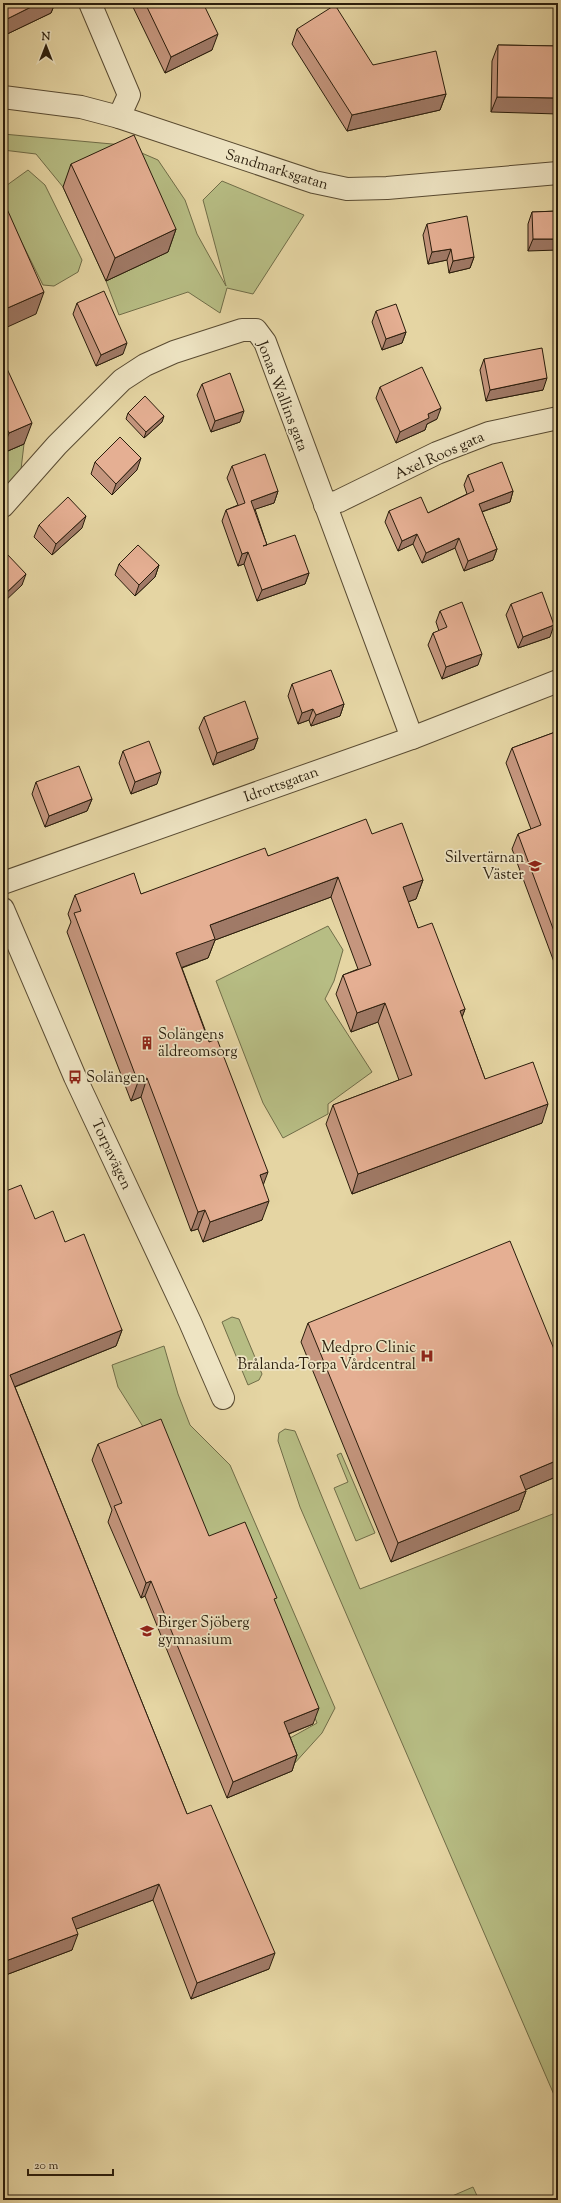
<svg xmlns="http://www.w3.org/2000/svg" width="561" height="2203" font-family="'Sorts Mill Goudy',serif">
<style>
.green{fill:#b7bd84;stroke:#706d48}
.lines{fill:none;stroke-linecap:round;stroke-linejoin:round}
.street-casing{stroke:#594b32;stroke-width:24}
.street{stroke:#eee4c3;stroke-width:22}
.wall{fill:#c5967e;stroke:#2a1d0c}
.shaded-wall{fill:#a07a67;stroke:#2a1d0c}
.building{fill:#e5af93;stroke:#2a1d0c}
.labels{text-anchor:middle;stroke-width:3.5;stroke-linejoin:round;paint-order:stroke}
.street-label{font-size:15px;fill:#2a1d0c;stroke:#eee4c3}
.poi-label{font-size:15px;fill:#2a1d0c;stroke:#eee4c3;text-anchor:start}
</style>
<rect width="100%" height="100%" fill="#e5d5a3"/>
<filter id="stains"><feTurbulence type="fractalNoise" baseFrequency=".005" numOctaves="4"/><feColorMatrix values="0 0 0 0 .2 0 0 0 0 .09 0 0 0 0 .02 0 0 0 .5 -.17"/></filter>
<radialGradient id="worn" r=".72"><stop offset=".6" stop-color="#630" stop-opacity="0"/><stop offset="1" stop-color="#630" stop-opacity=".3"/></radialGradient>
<g class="green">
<polygon points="3,134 123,145 158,160 185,200 197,234 226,286 203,200 222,181 304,215 253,294 227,288 220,313 188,292 119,315 106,281 63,187 36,154 3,150"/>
<polygon points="28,170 45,185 82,260 78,272 54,286 43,285 3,205 3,188"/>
<polygon points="24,444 20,478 3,490 3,453"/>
<polygon points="328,926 343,950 334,981 325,999 372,1072 328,1104 328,1114 283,1138 263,1103 216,981"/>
<polygon points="232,1317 239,1319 262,1374 259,1380 248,1385 222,1322"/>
<polygon points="164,1346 178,1394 190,1425 230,1465 335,1708 322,1733 293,1765 283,1742 317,1723 287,1647 205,1549 147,1433 118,1387 112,1365"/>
<polygon points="285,1429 295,1431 360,1589 558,1512 558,2104 300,1507 278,1441 279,1433"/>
<polygon points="341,1453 375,1533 356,1541 334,1488 348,1482 337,1455"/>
<polygon points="473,2187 479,2200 443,2200"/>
</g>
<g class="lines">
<g class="street-casing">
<g id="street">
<polyline points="90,3 129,95 119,117"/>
<polyline points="3,97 81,107 119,117 314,182 347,189 387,188 558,173"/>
<polyline points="325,505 339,501 437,453 489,433 558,418"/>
<polyline points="3,506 57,445 122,380 145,365 174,352 242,330 256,330 265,342 412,738"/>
<polyline points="3,883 412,738 558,681"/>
<polyline points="3,909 75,1077 190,1322 223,1398"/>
</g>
</g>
<use href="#street" class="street"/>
</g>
<g class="wall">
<polygon points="3,3 55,3 51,13 3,36"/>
<polygon points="131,3 203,3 212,50 165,73"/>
<polygon points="297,29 373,65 446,94 440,110 347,131 292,44"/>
<polygon points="498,45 558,46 491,112 492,61"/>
<polygon points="71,164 176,229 168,252 106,281 63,187"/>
<polygon points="558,211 528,251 528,224 532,212"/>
<polygon points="427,224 474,257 470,268 449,273 447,260 428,264 423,235"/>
<polygon points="77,303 123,354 96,366 73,314"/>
<polygon points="376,311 406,332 402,343 382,350 372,322"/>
<polygon points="484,359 543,390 486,401 480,370"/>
<polygon points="3,360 24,444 3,453"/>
<polygon points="202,384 240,422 211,432 197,395"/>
<polygon points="380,387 437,419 427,424 425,430 396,443 376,398"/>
<polygon points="128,413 162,422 144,438 126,419"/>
<polygon points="558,452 558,477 555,460"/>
<polygon points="95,462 137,470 112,495 91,474"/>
<polygon points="232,466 278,491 274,503 255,509 267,545 309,573 305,584 257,601 244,564 238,566 222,521 226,510 238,505 227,478"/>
<polygon points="468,475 513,491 510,502 482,512 497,549 493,560 464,571 455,548 422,563 413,544 398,551 385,522 389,511 428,513 467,494 464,485"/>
<polygon points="39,525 82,528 52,555 34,537"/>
<polygon points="119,564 159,565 155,577 135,596 115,575"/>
<polygon points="511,604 550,637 518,648 506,615"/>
<polygon points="440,611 478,665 442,679 428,645 433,633 439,631 436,622"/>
<polygon points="292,684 344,704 340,716 311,726 309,720 298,724 288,696"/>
<polygon points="204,717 258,738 254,749 213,765 199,728"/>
<polygon points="558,731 558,960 554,962 512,849 518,834 531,829 506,763 512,748"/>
<polygon points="123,751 157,784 131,794 119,763"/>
<polygon points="36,782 92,799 87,811 45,827 32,794"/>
<polygon points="372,834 423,880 416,899 408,902 418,928 465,1009 462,1017 485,1079 542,1123 352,1194 326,1124 333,1105 399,1080 378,1022 351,1032 336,994 343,975 358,969 331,897 215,940 208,958 182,968 263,1185 262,1220 203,1242 198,1229 191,1231 141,1097 131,1101 67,932 71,922 68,914 75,895 141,894 268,856"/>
<polygon points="3,1183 6,1191 35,1219 65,1242 122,1330 116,1346 15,1387 187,1814 269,1969 191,1999 153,1900 76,1929 72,1950 3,1976"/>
<polygon points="308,1323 558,1476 525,1490 526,1491 519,1510 391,1562 301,1342"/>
<polygon points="98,1444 209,1536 275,1602 313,1724 289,1734 297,1755 292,1771 227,1798 145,1596 141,1598 108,1522 112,1510 92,1460"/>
</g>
<g class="shaded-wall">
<polygon points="39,3 55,3 51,13 3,36 3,24 5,20"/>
<polygon points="218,34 212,50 165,73 171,57"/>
<polygon points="446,94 440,110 347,131 352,115"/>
<polygon points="497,97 558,98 558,114 491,112"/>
<polygon points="176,229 168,252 106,281 115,258"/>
<polygon points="533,239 558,239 558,250 528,251"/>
<polygon points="451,249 447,260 428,264 432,252"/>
<polygon points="474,257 470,268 449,273 453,261"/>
<polygon points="44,292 36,314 3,329 3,310"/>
<polygon points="406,332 402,343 382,350 386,339"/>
<polygon points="127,343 123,354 96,366 101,355"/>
<polygon points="547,378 543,390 486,401 490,390"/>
<polygon points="441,408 437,419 427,424 425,430 396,443 400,432 428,414"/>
<polygon points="244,411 240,422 211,432 215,421"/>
<polygon points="164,416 162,422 144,438 146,432"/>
<polygon points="32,423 24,444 3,453 3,449 9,433"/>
<polygon points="141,458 137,470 112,495 116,484"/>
<polygon points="278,491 274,503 247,512 251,501"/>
<polygon points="513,491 510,502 475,514 479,504"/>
<polygon points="86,516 82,528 52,555 56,544"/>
<polygon points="417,534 413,544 398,551 402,541"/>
<polygon points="459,538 455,548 422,563 426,553"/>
<polygon points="497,549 493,560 464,571 468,561"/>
<polygon points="248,552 244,564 238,566 242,554"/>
<polygon points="159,565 155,577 135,596 139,585"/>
<polygon points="309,573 305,584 257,601 262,590"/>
<polygon points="26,574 22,585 3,603 3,596"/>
<polygon points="554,625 550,637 518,648 523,637"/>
<polygon points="482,654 478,665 442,679 446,667"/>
<polygon points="344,704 340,716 311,726 316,715"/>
<polygon points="313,709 309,720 298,724 302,713"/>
<polygon points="258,738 254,749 213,765 217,753"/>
<polygon points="161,772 157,784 131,794 135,782"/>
<polygon points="92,799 87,811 45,827 49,816"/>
<polygon points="338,877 331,897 215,940 208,958 169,972 176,953 210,925"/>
<polygon points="423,880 416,899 396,906 403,887"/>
<polygon points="558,949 558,960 554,962"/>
<polygon points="385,1003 378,1022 351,1032 357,1013"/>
<polygon points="465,1009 458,1028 460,1011"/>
<polygon points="147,1078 141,1097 131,1101 138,1082"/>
<polygon points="548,1104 542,1123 352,1194 358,1174"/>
<polygon points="268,1172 261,1191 260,1175"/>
<polygon points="269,1201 262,1220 203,1242 210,1222"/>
<polygon points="205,1210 198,1229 191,1231 198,1212"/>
<polygon points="122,1330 116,1346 4,1391 10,1375"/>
<polygon points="558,1460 558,1476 513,1495 520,1476"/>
<polygon points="526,1491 519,1510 391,1562 398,1543"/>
<polygon points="151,1581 145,1596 141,1598 146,1583"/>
<polygon points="319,1708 313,1724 278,1738 284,1722"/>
<polygon points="297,1755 292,1771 227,1798 233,1782"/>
<polygon points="159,1884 153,1900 66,1933 72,1918"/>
<polygon points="78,1934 72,1950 3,1976 3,1962"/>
<polygon points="275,1953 269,1969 191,1999 197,1983"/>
</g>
<g class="building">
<polygon points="3,3 39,3 5,20 3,16"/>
<polygon points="145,3 203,3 218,34 171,57"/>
<polygon points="335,5 373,65 436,51 446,94 352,115 297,29"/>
<polygon points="498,45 558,46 558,98 497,97"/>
<polygon points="134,135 176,229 115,258 71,164"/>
<polygon points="3,200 44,292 3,310"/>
<polygon points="558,211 558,239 533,239 532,212"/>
<polygon points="467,216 474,257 453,261 451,249 432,252 427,224"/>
<polygon points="104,291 127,343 101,355 77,303"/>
<polygon points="396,304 406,332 386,339 376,311"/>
<polygon points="542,348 547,378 490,390 484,359"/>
<polygon points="3,360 32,423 9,433 3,421"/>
<polygon points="422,367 441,408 428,414 429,418 400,432 380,387"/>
<polygon points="230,373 244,411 215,421 202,384"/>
<polygon points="145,396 164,416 146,432 128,413"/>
<polygon points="120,437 141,458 116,484 95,462"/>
<polygon points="265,454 278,491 251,501 267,545 263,546 295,535 309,573 262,590 248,552 242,554 226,510 245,503 232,466"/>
<polygon points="502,462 513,491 479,504 497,549 468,561 459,538 426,553 417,534 402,541 389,511 421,497 428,513 474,491 468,475"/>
<polygon points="68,497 86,516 56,544 39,525"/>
<polygon points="138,545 159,565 139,585 119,564"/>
<polygon points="6,553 26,574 3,596 3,556"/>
<polygon points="542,592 554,625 523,637 511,604"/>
<polygon points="462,602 482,654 446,667 433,633 447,627 440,611"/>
<polygon points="331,670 344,704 316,715 313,709 302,713 292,684"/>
<polygon points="3,687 5,692 3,693"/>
<polygon points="245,701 258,738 217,753 204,717"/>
<polygon points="558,731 558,942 518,834 541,825 512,748"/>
<polygon points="149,741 161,772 135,782 123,751"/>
<polygon points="79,766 92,799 49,816 36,782"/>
<polygon points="366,819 372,834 402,823 423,880 403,887 418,928 432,923 465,1009 460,1011 485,1079 533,1062 548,1104 358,1174 333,1105 412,1075 385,1003 357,1013 343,975 371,965 338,877 210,925 215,939 176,953 209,1042 217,1039 268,1172 260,1175 269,1201 210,1222 205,1210 198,1212 147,1078 138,1082 74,913 81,911 75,895 134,873 141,894 265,848 268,856"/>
<polygon points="3,1183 6,1191 21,1185 35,1219 53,1211 65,1242 84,1234 122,1330 10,1375 187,1814 211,1805 275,1953 197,1983 159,1884 72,1918 78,1934 3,1962"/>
<polygon points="510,1241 558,1359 558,1460 520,1476 526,1491 398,1543 308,1323"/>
<polygon points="161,1419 209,1536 245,1522 277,1598 274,1599 319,1708 284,1722 297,1755 233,1782 151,1581 146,1583 114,1506 122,1503 98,1444"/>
</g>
<defs>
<g id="school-bare" transform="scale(1.08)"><path d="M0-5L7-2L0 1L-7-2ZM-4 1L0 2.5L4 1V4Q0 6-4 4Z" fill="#8f2418" stroke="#eee4c3" stroke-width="2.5" paint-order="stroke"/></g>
<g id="building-bare" transform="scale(1.08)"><path d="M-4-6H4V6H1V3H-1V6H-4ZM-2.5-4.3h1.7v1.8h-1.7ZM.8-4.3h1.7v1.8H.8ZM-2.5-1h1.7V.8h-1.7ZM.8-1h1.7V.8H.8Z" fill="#8f2418" stroke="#eee4c3" stroke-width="2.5" paint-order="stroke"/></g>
<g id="bus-bare" transform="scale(1.08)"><path d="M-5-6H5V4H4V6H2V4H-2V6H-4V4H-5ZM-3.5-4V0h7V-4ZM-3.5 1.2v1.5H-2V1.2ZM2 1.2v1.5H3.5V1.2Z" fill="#8f2418" stroke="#eee4c3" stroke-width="2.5" paint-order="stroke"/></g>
<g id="hospital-bare" transform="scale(1.08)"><path d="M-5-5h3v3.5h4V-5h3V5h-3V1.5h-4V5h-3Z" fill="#8f2418" stroke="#eee4c3" stroke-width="2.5" paint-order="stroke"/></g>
</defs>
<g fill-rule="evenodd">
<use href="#school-bare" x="535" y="866"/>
<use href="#building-bare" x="147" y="1043"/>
<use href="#bus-bare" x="75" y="1077"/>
<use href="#hospital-bare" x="427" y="1356"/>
<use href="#school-bare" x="147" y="1631"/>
</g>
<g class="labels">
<g class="street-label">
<text transform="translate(277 169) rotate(17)" y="5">Sandmarksgatan</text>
<text transform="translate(283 396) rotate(69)" y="5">Jonas Wallins gata</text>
<text transform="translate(439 455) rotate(-24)" y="5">Axel Roos gata</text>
<text transform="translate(281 784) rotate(-20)" y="5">Idrottsgatan</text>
<text transform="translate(112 1154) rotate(65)" y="5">Torpavägen</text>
</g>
<g class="poi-label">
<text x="524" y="862" text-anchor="end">Silvertärnan<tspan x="524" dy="17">Väster</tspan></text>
<text x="158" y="1039">Solängens<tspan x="158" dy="17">äldreomsorg</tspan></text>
<text x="86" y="1082">Solängen</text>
<text x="416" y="1352" text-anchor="end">Medpro Clinic<tspan x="416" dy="17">Brålanda-Torpa Vårdcentral</tspan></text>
<text x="158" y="1627">Birger Sjöberg<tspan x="158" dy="17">gymnasium</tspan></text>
</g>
</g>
<rect width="561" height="2203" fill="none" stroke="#e5d5a3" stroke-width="16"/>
<rect x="4" y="4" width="553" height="2195" fill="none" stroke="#2a1d0c" stroke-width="2"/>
<rect x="8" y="8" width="545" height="2187" fill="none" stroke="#2a1d0c"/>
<g transform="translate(46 46)" stroke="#eee4c3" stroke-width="3" paint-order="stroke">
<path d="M0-3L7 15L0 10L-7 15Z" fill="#2a1d0c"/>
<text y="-6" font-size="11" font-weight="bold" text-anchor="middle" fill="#2a1d0c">N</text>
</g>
<path d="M28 2169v6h85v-6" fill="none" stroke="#2a1d0c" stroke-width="2"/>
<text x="34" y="2169" font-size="12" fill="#2a1d0c" stroke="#eee4c3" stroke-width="3" paint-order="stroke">20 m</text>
<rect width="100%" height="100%" filter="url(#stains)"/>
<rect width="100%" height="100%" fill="url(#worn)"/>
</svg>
